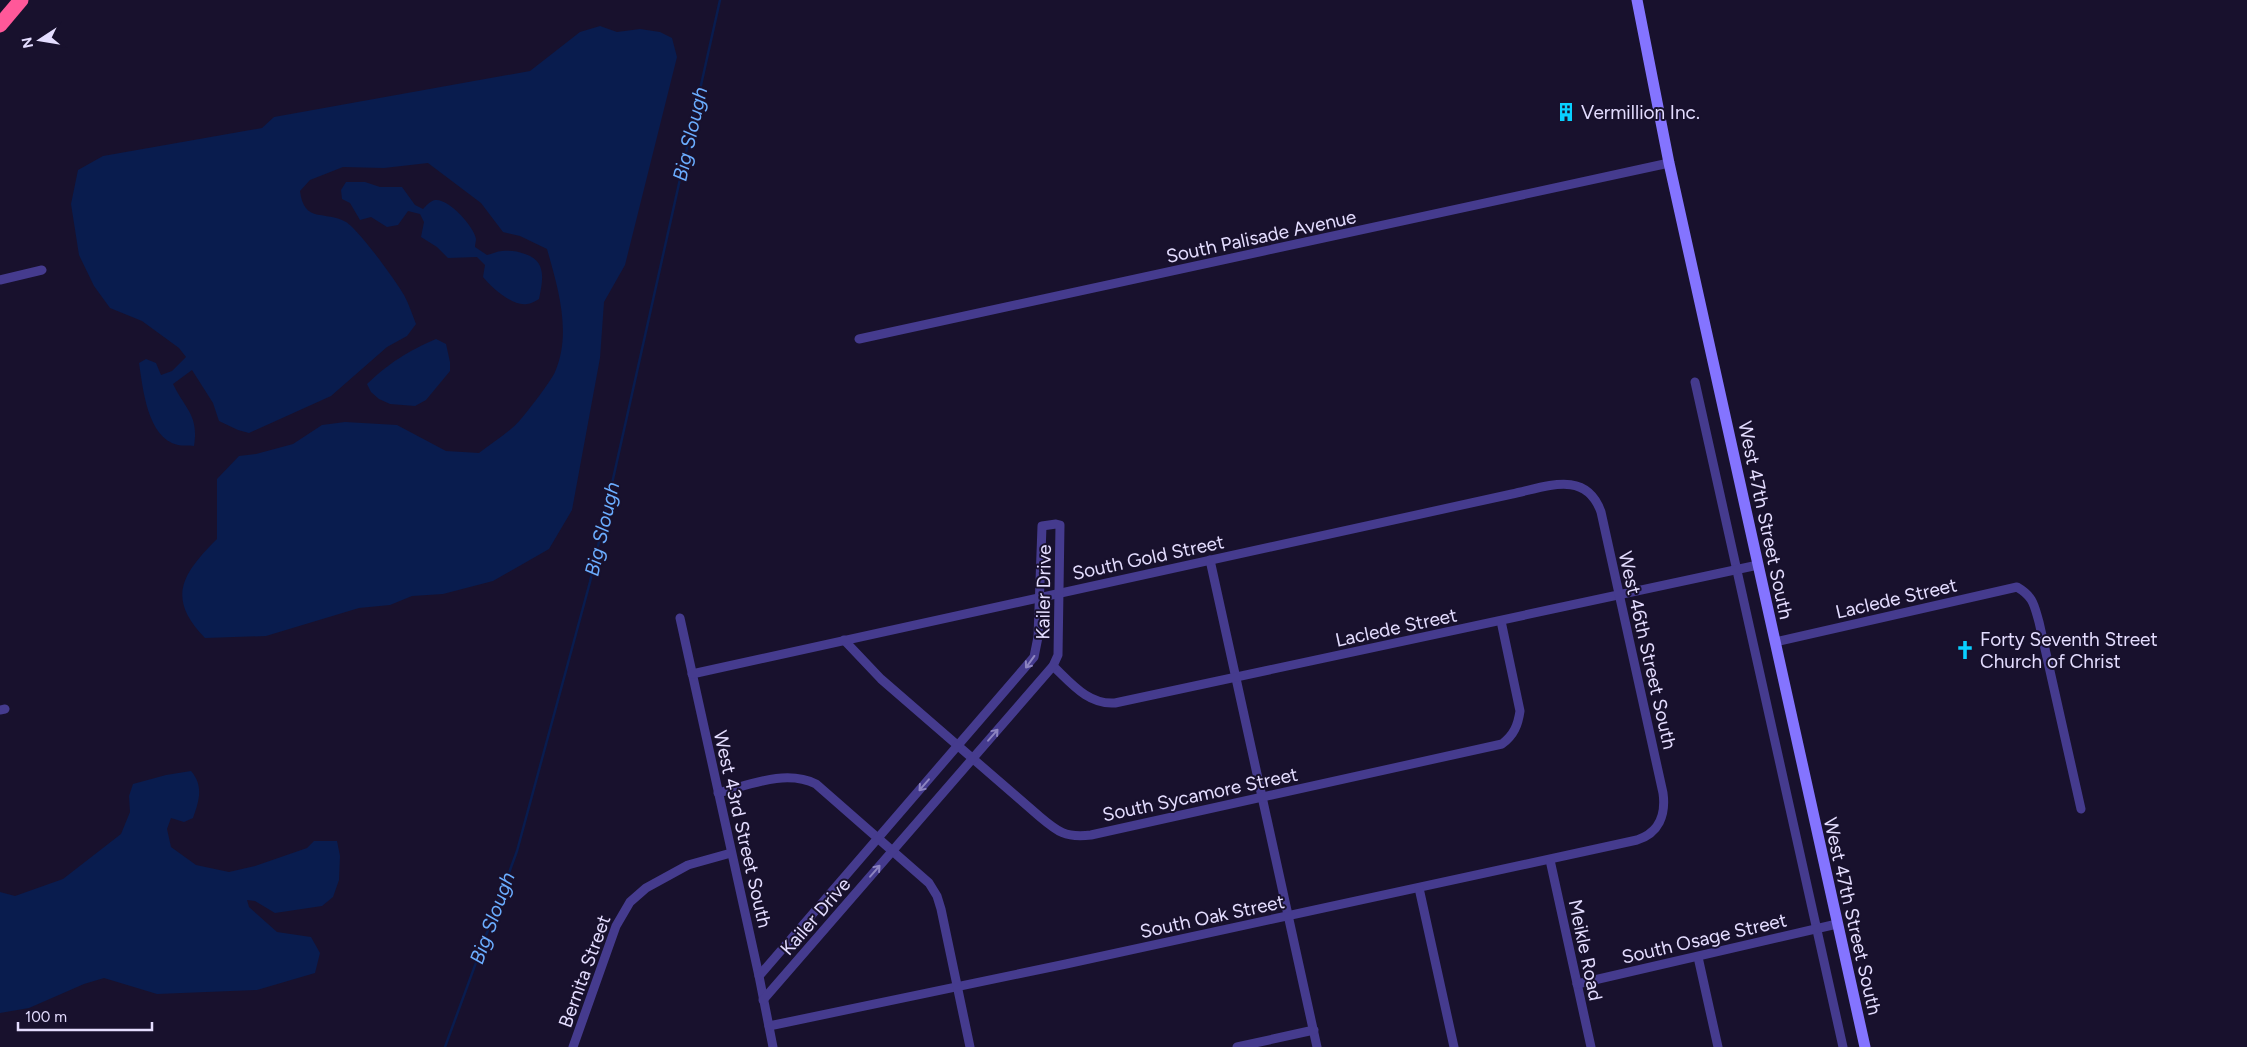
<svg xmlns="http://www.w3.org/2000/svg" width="2247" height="1047" font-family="Figtree,sans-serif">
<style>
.water{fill:#091c4e}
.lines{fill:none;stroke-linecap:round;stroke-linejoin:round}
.stream{stroke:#091c4e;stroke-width:2.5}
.street{stroke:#453b8e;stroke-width:9}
.secondary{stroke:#8474ff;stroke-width:11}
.highway{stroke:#ff5899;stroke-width:15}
.oneway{stroke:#8d84c1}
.labels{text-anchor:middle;stroke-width:4;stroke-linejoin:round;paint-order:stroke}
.poi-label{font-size:19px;fill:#e4ddff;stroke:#18112d;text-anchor:start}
.street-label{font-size:19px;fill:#e4ddff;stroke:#18112d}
.water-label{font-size:20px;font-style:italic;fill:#6badff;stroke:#18112d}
</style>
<rect width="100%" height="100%" fill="#18112d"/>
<g class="water">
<path d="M600,26L617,32L640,29L660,32L672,38L677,57L625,265L604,302L600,358L572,510L549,549L493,581L443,594L412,596L390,605L359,608L266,636L205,638C166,598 182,574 217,539V479L239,456L256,454L293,444L322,425L345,422L397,425L446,451L479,453C493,442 510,432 521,419C528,411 551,381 555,372C572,333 558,288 547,249L520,236L503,232L481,203L428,163L384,168L343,167L310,180L300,191C304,224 325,210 346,222C359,230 396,281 404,295C409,304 412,314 416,324L407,336L387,347L331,396L249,433L238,430L219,421L213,403L192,370L173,384C185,409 199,415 194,446C189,445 182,446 178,445C147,438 143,388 139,363L146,359L156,363L161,375L172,371L186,357L179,348L142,321L110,308L94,286L79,255L71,204L78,170L103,156L262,128L274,117L530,71L580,32Z"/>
<path d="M346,182H365L380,187H402L415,205L423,209C426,206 430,201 435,200C448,198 474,226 476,239C476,241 475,244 475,247L487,255C492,254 497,251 502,251C510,250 518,251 525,254C547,261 543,280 539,299C535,301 531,304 527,304C513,307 491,287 483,277L485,265L477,257L448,258L437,247L421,237L424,222L420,214L408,211L398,225L387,227L371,217L360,220L350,203L342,199L341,190Z"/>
<path d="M436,339L446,344L450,362V371L426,400L415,406L390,404L379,399L371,392L367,384C389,363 408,351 436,339Z"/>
<path d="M191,771C204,786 199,801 193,818L184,822L171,818L167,829L171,847L196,865L229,872L255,866L307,848L314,841H337L340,856L339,880L333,897L322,906L275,913L255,901L247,900L249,907L277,932L311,937L320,953L315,973L257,990L157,994L104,978L84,984L29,1008L0,1013V892L15,896L63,879L121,834L130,812L129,796L133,784L166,775Z"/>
</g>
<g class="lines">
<polyline class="stream" points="445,1047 517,851 590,582 720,0"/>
<g class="street">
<polyline points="0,280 42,270"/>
<polyline points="859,339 1669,163"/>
<polyline points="1695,382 1843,1047"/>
<polyline points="1210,560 1317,1047"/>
<polyline points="680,618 759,976 773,1047"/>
<path d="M844,640L881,679L1039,816C1058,832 1065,838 1091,835L1502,744C1514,735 1518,725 1520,711L1501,621"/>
<path d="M1775,642L2017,587C2034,597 2034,605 2039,622L2081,809"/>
<path d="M1053,666C1071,683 1088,705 1115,703L1758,565"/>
<path d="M692,674L1512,494C1546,487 1586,469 1601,512L1663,793C1666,815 1659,833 1637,840L1066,964L769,1026"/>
<polyline points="0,710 5,709"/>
<path d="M718,793C749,785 786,769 816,784L929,883L937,896L941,909L970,1047"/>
<polyline points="1550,860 1591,1047"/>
<polyline points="1419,888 1454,1047"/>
<polyline points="1698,957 1718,1047"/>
<polyline points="759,976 1034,657 1038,637 1042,526 1056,524 1060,525 1058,655 1053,666 763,1000"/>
<polyline points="1577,984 1837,924"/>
<polyline points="573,1047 616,926 630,902 646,888 688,865 731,853"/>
<polyline points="1237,1047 1314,1030"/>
</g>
<polyline class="secondary" points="1637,0 1669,163 1865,1047"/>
<polyline class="highway" points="0,25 21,0"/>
</g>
<defs><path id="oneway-shaft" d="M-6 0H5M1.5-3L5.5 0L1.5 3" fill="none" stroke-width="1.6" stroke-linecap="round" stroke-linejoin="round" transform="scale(1.25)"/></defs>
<g class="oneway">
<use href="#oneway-shaft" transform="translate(1030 662) rotate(126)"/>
<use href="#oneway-shaft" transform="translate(993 735) rotate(-49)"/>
<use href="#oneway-shaft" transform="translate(924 785) rotate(131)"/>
<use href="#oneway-shaft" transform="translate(875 871) rotate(-49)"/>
</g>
<defs>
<g id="building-bare" transform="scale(1.5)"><path d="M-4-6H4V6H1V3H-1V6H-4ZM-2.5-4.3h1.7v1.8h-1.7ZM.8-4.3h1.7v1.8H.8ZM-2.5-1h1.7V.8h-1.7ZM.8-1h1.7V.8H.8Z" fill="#09d0ff" stroke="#18112d" stroke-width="2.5" paint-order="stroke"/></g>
<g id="church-bare" transform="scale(1.5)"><path d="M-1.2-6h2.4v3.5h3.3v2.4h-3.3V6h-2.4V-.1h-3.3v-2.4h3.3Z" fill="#09d0ff" stroke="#18112d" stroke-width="2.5" paint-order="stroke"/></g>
</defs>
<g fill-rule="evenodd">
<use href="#building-bare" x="1566" y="112"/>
<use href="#church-bare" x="1965" y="650"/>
</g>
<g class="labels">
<g class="poi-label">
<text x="1581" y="119">Vermillion Inc.</text>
<text x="1980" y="646">Forty Seventh Street<tspan x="1980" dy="22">Church of Christ</tspan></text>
</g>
<g class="street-label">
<text transform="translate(1261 236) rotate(-12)" y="7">South Palisade Avenue</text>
<text transform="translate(1766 520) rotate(78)" y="7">West 47th Street South</text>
<text transform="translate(1148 557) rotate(-12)" y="7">South Gold Street</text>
<text transform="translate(1043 592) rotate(-89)" y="7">Kailer Drive</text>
<text transform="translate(1896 598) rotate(-13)" y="7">Laclede Street</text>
<text transform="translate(1396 627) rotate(-12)" y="7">Laclede Street</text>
<text transform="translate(1648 650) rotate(77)" y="7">West 46th Street South</text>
<text transform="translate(1200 794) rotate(-12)" y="7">South Sycamore Street</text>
<text transform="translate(743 829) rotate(77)" y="7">West 43rd Street South</text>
<text transform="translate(815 916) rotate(-49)" y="7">Kailer Drive</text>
<text transform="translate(1212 916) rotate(-12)" y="7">South Oak Street</text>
<text transform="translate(1853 916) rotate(77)" y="7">West 47th Street South</text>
<text transform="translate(1704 938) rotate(-13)" y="7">South Osage Street</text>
<text transform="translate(1586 950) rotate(78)" y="7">Meikle Road</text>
<text transform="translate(584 971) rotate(-70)" y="7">Bernita Street</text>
</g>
<g class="water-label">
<text transform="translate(690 134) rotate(-77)" y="7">Big Slough</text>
<text transform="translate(602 529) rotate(-77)" y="7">Big Slough</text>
<text transform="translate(492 918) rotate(-70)" y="7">Big Slough</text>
</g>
</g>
<g transform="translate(40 40) rotate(258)" stroke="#18112d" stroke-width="4" paint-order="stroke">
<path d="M0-4L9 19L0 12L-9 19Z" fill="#e4ddff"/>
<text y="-8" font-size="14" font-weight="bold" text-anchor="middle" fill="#e4ddff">N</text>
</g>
<path d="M18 1022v8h134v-8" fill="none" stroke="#e4ddff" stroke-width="2.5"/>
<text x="25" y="1022" font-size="15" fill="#e4ddff" stroke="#18112d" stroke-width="4" paint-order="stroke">100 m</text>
</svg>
